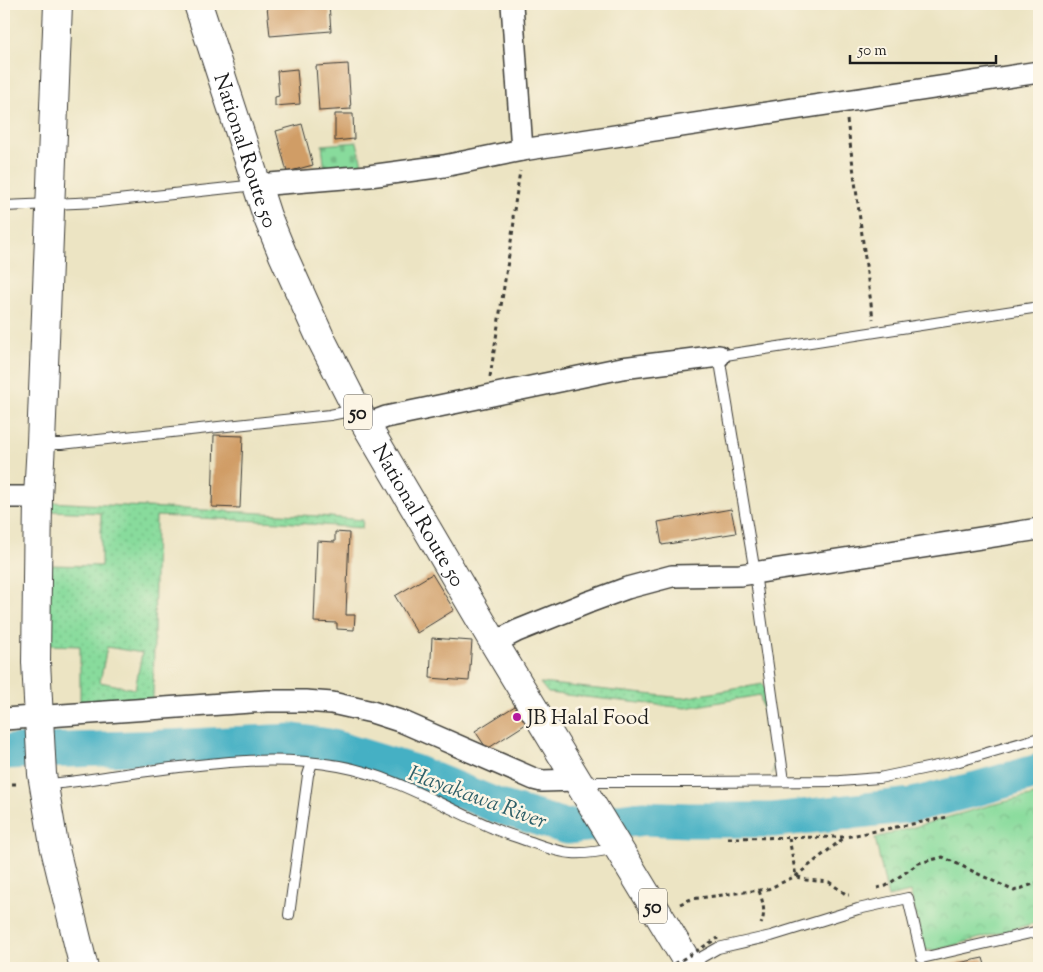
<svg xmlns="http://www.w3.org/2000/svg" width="1043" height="972" font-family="'Sorts Mill Goudy',serif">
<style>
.grass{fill:url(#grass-dots);stroke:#527c5c;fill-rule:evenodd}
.cemetery{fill:url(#cemetery-stones);stroke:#527c5c}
.park{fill:url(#park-crowns);stroke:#527c5c}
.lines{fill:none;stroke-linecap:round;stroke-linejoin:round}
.river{stroke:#45b0c4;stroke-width:35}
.building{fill:#d09d66}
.lane-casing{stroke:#3b3a35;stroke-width:12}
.street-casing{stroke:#3b3a35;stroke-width:24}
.secondary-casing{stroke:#3b3a35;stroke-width:30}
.highway-casing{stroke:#3b3a35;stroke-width:30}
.path{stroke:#3b3a35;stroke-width:3;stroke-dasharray:4 4;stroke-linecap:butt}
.lane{stroke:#fff;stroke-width:10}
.street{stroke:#fff;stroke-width:21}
.secondary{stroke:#fff;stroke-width:28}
.highway{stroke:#fff;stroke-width:28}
.path-bridge{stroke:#3b3a35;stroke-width:3;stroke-dasharray:4 4;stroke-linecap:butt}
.poi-dot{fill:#b5179e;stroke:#fcf5e5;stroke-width:2}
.labels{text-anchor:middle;stroke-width:5;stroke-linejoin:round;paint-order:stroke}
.shield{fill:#fcf5e5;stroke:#5f5d58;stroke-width:1}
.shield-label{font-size:20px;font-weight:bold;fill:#1c1c1c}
.street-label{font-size:21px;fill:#1c1c1c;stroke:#fcf5e5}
.poi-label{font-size:21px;fill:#1c1c1c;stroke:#fcf5e5;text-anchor:start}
.water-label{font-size:22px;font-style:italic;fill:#2e5f68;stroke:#fcf5e5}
</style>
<defs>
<pattern id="grass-dots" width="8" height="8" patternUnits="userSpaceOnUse" patternTransform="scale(1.25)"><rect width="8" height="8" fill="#88db9c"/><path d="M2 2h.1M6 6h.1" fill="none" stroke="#75bb86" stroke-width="1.8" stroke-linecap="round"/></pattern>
<pattern id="cemetery-stones" width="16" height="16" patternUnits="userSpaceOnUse" patternTransform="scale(1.25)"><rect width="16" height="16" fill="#88db9c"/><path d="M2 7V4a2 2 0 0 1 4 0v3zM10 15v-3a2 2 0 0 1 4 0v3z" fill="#75bb86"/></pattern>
<pattern id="park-crowns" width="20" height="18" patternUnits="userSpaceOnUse" patternTransform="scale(1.25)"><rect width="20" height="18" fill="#88db9c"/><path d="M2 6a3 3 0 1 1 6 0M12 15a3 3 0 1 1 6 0" fill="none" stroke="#75bb86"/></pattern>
</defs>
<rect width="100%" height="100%" fill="#fcf5e5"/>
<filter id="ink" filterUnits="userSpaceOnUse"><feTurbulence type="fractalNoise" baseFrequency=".02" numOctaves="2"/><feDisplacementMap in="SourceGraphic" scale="10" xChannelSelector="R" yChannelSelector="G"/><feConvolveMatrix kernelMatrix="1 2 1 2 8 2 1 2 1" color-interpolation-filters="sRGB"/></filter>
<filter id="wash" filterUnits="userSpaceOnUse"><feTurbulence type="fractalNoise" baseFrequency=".0096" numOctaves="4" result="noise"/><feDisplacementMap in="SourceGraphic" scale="20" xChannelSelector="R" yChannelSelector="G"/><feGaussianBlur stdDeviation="1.12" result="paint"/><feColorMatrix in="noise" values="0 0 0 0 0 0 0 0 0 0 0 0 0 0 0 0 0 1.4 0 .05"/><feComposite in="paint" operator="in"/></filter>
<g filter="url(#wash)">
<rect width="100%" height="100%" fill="#ece4c3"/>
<g class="grass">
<path d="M49,502L319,516L363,520L362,528L281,522L156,516L153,701L80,707V646L45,645L47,565L101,566V513L48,511ZM107,647L142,653L135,689L100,682Z"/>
<polygon points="540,683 683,698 763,684 766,690 776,768 772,774 774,766 760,695 686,708 548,693"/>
</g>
<polygon class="cemetery" points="357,142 363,169 325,172 322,145"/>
<polygon class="park" points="1039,794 1039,922 933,951 925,950 910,892 888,897 875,838 991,805"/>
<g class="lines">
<polyline class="river" points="4,752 168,747 294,741 329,746 414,772 500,807 567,827 644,818 688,820 773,820 913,805 976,789 1039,771"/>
</g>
<g id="blocks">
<g class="building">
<polygon points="291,4 329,4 331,31 270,36 267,6"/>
<polygon points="348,64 351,109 319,111 316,66"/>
<polygon points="297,69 300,104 275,106 275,97 279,96 277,71"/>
<polygon points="335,114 353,114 354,139 335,141"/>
<polygon points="302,124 313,165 287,172 276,131"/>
<polygon points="214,435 243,436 240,508 212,507"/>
<polygon points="731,509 736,533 662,545 658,522"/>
<polygon points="335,532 349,533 346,615 355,615 354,630 337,629 337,623 314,622 317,541 335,542"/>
<polygon points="432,574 454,610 417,633 395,596"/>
<polygon points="432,638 472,641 469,681 430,678"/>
<polygon points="515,706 526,724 487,749 475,731"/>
<polygon points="983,958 986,968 939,968 939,967"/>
</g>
</g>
</g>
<g filter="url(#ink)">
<use href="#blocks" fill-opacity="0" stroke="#3b3a35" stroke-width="1"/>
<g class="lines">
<g class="lane-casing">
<g id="lane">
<polyline points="4,206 99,202 256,185"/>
<polyline points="42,444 61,444 330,415 345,412 355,408"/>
<polyline points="581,781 596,782 688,782 840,781 879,778 956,762 1039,738"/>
<polyline points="784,781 755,573 719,356 1039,307"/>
<path d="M45,784C75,783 103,777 132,773C200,764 271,754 339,766C394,776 442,806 493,828C503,833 514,836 525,840C540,845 556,852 572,853C587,854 603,851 617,848"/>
<polyline points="289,915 308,775 312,763"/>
<polyline points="690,966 702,957 718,948 771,936 858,909 908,898 922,958 1039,931"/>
</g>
</g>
<g class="street-casing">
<g id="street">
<polyline points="512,4 522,150"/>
<polyline points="257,185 369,176 444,166 522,150 1039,72"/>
<polyline points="365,425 386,417 622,368 719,356"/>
<polyline points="4,497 38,497"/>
<polyline points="494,643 517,631 589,602 627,588 672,576 740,575 1039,529"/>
<polyline points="4,719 267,701 305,701 332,703 372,712 403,722 534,779 542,781 577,780"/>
</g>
</g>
<g class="secondary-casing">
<polyline id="secondary" points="58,4 41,443 38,497 36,662 42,774 54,845 84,968"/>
</g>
<g class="highway-casing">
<g id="highway">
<path id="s1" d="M198,4L267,216L283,255L320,337L356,408L494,643L691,968"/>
</g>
</g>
<g class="path">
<polyline points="847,120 873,319"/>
<polyline points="490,377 514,222 513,217 520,171"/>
<polyline points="4,784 20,784"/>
<polyline points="728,838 845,837 948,817"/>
<polyline points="789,838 796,876 806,880 829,882 847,895 849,895"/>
<polyline points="877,888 886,886 919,863 943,857 1014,891 1039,882"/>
<path d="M759,891C763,901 766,913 761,924"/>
<polyline points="680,904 691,899 768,889 796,876 845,837"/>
</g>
<use href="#lane" class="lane"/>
<use href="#street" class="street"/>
<use href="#secondary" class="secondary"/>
<use href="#highway" class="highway"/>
<polyline class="path-bridge" points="668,968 718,938"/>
</g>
</g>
<circle class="poi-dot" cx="517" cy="717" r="5"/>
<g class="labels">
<g class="shield">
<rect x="344" y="394.5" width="28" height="35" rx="4"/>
<rect x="639" y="888.5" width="28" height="35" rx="4"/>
</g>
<g class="shield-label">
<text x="358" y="419">50</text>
<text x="653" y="913">50</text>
</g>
<g class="street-label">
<text dy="7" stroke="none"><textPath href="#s1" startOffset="154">National Route 50</textPath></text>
<text dy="7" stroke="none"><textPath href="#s1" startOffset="559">National Route 50</textPath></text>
</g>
<g class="poi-label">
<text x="527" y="724">JB Halal Food</text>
</g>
<g class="water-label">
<text transform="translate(478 796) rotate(20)" y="8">Hayakawa River</text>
</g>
</g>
<rect width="1043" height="972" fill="none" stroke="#fcf5e5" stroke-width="20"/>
<path d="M850 55v8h146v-8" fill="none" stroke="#1c1c1c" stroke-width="2.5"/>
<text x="858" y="55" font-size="15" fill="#1c1c1c" stroke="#fcf5e5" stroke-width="4" paint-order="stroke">50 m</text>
</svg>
